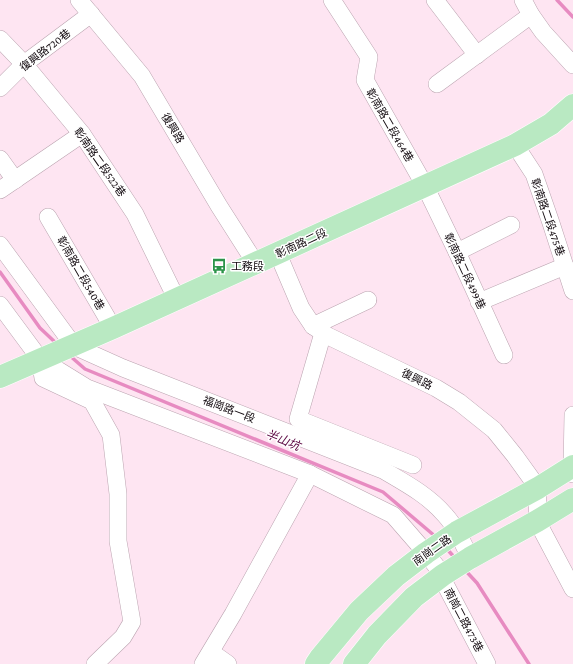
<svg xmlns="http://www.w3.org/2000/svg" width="573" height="664" font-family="'Crimson Pro','Noto Sans TC',serif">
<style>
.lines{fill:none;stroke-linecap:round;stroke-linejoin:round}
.stream{stroke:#e78bc1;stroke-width:3.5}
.minor-casing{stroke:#bba4b0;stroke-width:18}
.major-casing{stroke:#fff;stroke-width:23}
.minor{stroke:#fff;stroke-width:17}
.major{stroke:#b9e9c2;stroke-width:22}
.labels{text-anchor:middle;stroke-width:3;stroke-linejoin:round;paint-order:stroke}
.street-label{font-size:11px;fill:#11090e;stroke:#fff}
.poi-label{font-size:11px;fill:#11090e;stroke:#fff;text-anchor:start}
.water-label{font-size:12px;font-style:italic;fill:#57023e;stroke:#fff}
</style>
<rect width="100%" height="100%" fill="#fee5f2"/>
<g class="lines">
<g class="stream">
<polyline points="557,0 573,17"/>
<polyline points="0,272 40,328 57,344"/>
<polyline points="69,355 85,369 383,492 436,537"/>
<polyline points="446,548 455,558"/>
<polyline points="464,569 477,583 529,664"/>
</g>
<g class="minor-casing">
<g id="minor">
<polyline points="79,0 142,76 219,206 256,264"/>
<polyline points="332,0 369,57 365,80 425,186 457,252 504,355"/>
<polyline points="435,0 477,55"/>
<polyline points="523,0 531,15 543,32 573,65"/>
<polyline points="0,39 24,64 82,134 135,214 177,300"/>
<polyline points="437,84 531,15"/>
<polyline points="0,88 24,64 91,14"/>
<polyline points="515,145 534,174 551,223 573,291"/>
<polyline points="0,159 15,180"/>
<polyline points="0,190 82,134"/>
<polyline points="48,217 113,328"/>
<path d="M0,245L74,346L123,368L383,470C405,483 428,495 445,515C456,527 463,543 470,558"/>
<polyline points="457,252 511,225"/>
<polyline points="278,254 301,308 313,326 328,336 436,388 459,402 494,430 515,456 538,488 537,521 573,589"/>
<polyline points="479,302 565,266"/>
<polyline points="0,305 40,359 87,388 310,474 393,515 426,553 443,575 444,582 487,664"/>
<polyline points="313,326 368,300"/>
<polyline points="323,333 298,419 413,465"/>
<polyline points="40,359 43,378 92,401 111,435 118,494 118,541 132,622 123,637 95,664"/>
<polyline points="573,415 572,467 573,474"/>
<polyline points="211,652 228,664"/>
<polyline points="203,664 233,614 310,474"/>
</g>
</g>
<g class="major-casing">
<g id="major">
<polyline points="0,377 113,328 515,145 551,124 573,105"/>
<polyline points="316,664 320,658 359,611 396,576 426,553 457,532 538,488 573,466"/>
<polyline points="354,664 377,635 414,597 443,575 470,558 537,521 573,499"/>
</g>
</g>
<use href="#minor" class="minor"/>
<use href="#major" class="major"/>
</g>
<defs>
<g id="bus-bare" transform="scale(1.2)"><path d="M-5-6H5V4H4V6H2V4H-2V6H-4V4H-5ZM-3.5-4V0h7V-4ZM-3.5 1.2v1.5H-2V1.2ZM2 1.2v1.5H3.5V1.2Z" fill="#2c934a" stroke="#fff" stroke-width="2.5" paint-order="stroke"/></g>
</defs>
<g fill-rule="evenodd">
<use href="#bus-bare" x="219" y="266"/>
</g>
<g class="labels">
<g class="street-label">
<text transform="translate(45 50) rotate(-38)" y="4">復興路720巷</text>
<text transform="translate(390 125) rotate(60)" y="4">彰南路二段464巷</text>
<text transform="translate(173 128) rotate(59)" y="4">復興路</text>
<text transform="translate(100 162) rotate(55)" y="4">彰南路二段522巷</text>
<text transform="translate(548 217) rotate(71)" y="4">彰南路二段475巷</text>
<text transform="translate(301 243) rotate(-25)" y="4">彰南路二段</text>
<text transform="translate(465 271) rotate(65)" y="4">彰南路二段499巷</text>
<text transform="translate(81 273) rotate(60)" y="4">彰南路二段540巷</text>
<text transform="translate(417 379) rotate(26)" y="4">復興路</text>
<text transform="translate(229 409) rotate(21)" y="4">福崗路一段</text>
<text transform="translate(432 550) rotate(-35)" y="4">南崗二路</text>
<text transform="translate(464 620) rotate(62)" y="4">南崗二路473巷</text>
</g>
<g class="poi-label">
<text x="231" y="270">工務段</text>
</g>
<g class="water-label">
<text transform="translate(283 440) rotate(22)" y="4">半山坑</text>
</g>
</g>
</svg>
